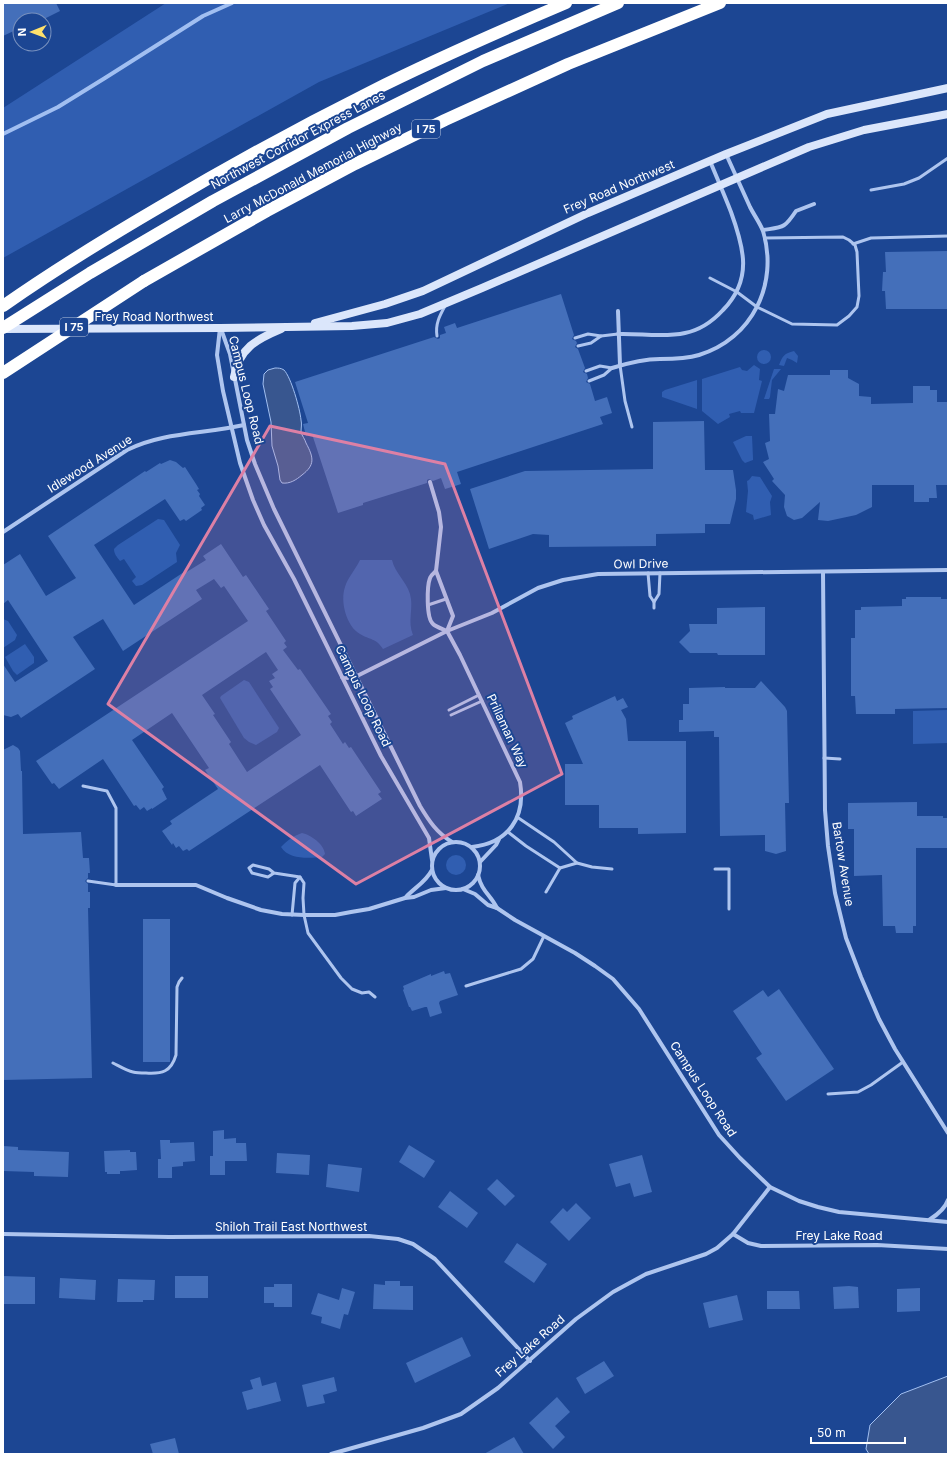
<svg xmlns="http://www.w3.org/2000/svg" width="951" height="1457" font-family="Inter,sans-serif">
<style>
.green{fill:#305eb1}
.water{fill:#38568f;stroke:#a1bff1}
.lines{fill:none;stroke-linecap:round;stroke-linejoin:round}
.stream{stroke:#a1bff1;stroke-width:4}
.building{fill:#446fba;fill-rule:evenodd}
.service{stroke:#aec5ef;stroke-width:3}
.minor{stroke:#aec5ef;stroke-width:4}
.secondary{stroke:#dbe6fb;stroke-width:8}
.motorway{stroke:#fff;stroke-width:12}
.motorway-bridge{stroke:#fff;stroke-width:12}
.marked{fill:#dd80a5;fill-opacity:0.2;stroke:#dd80a5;stroke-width:3;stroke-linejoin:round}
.labels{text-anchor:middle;stroke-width:4;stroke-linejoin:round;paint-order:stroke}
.shield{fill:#1c4693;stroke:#bbc8df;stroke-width:1}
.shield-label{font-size:11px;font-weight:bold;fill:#fff}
.street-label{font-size:12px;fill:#fff;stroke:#1c4693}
</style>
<rect width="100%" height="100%" fill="#1c4693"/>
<g class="green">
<polygon points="166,3 510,3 319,82 3,258 3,108"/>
<circle cx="764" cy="357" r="7"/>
<path d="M794,351L798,356L797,363L792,360L787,358L784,366L779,365C783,355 784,354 794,351Z"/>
<polygon points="754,365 760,369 759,380 762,381 754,413 741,413 740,411 729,414 730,417 718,424 702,411 702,379 740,367 742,370 747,371"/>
<polygon points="774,369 781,369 772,380 770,397 769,399 764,399"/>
<polygon points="697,380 697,409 662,397 662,392 665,390"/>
<polygon points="746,436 752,436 753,458 753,460 745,463 742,460 733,442"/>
<polygon points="752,476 760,477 772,496 770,502 771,515 754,520 753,515 746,512 748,491 747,481 749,480"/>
<path d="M158,519L164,520L180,545L176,553L177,562L142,585L136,586L132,581L136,577L124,559L120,561C117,557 114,554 114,549L118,545Z"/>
<path d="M360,560H392C395,573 406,581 410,594C414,608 407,621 413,635L383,649C376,638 370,640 360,634C346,626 340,601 345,587C348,577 356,569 360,560Z"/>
<polygon points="3,619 8,621 17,635 15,640 3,648"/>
<polygon points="25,644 34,657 34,663 17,675 13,671 5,657"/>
<polygon points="244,680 249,682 279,728 277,732 256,745 249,742 244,738 220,698 221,696"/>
<polygon points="948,710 948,743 913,744 913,711"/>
<path d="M302,833C311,835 324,844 325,854L322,857C309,858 289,860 281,847C288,840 293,836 302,833Z"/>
<circle cx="456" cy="865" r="10"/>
</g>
<g class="water">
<path d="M275,368C278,368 281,368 284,370C291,377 300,409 301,420C302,424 301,428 301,432C302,436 305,439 306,443C314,458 315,465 302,475C296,480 290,484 282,483L280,480L278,466L272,446L271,422L263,384L264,374L268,370Z"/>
<polygon points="948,1376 948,1454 869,1454 866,1449 870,1425 901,1394"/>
</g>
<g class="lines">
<polyline class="stream" points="3,134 58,107 105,78 203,16 232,3"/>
</g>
<g class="building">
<polygon points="3,3 56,3 60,11 42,20 20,20 20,28 3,36"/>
<polygon points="948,251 948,309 886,309 885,291 882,291 883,272 886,272 885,252"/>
<polygon points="561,294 574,335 572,339 576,341 577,343 575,347 578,349 585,368 583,372 587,374 588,378 586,382 590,384 595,401 607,397 612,413 600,417 603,424 457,472 461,484 455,486 445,489 441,478 433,481 429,479 427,480 427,483 363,503 363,505 338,513 312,434 306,436 303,424 308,423 295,382 434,337 438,339 440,338 440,335 446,333 444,327 455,323 457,328"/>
<polygon points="830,370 848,370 848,378 859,384 859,396 871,397 871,404 913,403 913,386 930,386 930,390 937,390 937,402 948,402 948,485 936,485 937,498 929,498 929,502 914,502 914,485 872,485 872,507 856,515 828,521 818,520 820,502 802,518 794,520 787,516 784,507 785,495 772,481 774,479 763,462 769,459 765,443 770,441 769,414 775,414 778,389 784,391 788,375 830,375"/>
<polygon points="704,421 705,470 733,470 736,490 736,499 730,524 705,524 705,533 656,534 656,546 549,547 549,535 533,534 489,549 470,489 525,471 653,469 653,422"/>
<path d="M170,460L176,462L183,468L185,467L196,484L199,489L197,490L200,494L199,496L205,505L201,508L202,510L186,521L184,519L180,521L165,499L94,545L134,605L184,572L185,573L206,560L203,556L221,544L243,577L246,575L269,609L266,611L286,641L284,643L287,647L283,650L298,670L300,669L331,714L328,716L332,722L330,724L343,744L345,742L349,748L351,747L381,792L378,794L382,799L356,816L353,811L351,812L320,765L189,851L187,849L183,851L179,846L176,848L173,843L172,845L162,831L172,824L170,821L218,789L205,770L209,768L172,713L132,740L164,787L162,789L167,799L152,809V808L147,811L144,807L140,810L136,805L134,806L103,759L59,789L54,783L52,784L36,761L248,621L224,586L221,588L214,579L196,590L202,599L123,651L103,619L73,637L95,669L21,718L18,714L11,717L3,715V664L15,682L48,661L8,600L3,604V565L20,554L46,596L76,578L48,536L145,471L146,472L160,463L161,464ZM266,652L278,670L272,674L275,678L269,681L273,687L270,689L301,735L247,772L229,744L231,742L213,715L215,714L202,695Z"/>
<polygon points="906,597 941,597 941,599 947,599 948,708 895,709 895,714 856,714 855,696 851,696 851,638 855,638 855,610 861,610 861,607 902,606 902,599 906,599"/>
<polygon points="765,607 765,655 718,655 717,653 690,653 679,642 690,631 689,624 717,624 717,608"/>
<polygon points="761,681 785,707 787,711 789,803 785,803 786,851 776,854 765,851 765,835 720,836 719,737 714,737 714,731 679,732 679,720 683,720 683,704 689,704 689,688 725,687 725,688 755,688"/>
<polygon points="615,696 617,701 623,698 628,707 621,710 626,719 628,741 686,741 686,833 638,834 638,828 599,828 599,805 565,805 565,764 583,764 565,723 573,719 572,716"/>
<polygon points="13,745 18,748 20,751 21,771 22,771 23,834 81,832 83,858 89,858 90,873 88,873 88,878 85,881 88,884 88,892 90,892 90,908 88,908 92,1078 3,1080 3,750"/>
<polygon points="917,802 917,816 943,816 943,818 948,818 948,848 916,848 916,926 913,926 913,933 896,933 895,926 883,926 882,875 854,876 854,829 848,829 848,803"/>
<rect x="143" y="919" width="27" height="143"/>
<polygon points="444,971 445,974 450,973 458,995 440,1001 439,1003 442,1013 430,1017 427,1007 425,1007 412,1011 410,1007 409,1007 403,990 404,989 403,986 431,974 431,976"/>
<polygon points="779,989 834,1069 786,1101 756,1058 762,1054 733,1011 763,990 768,997"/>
<polygon points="224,1130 224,1139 236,1138 236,1143 246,1143 247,1161 225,1161 225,1175 210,1175 210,1156 213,1156 213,1131"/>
<polygon points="160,1140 170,1140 170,1143 194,1142 195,1161 183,1162 183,1166 172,1167 172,1178 158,1178 158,1159 161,1159"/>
<polygon points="409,1145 435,1161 424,1178 399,1162"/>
<polygon points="3,1146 18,1147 18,1150 69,1152 68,1177 34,1176 34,1172 3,1171"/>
<polygon points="130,1150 130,1152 136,1152 137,1170 123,1171 120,1171 120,1174 107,1174 107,1172 105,1172 104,1151"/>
<polygon points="277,1153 310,1155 309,1175 276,1173"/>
<polygon points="642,1155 652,1192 634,1197 630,1183 616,1187 609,1164"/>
<polygon points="328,1164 362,1168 359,1192 326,1187"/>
<polygon points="497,1179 515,1196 505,1206 487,1189"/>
<polygon points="450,1191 478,1213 467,1228 438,1207"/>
<polygon points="576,1203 591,1218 569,1241 550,1222 563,1208 567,1212"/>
<polygon points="517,1243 547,1264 534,1283 504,1262"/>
<polygon points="3,1276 35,1277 35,1304 3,1304"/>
<rect x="175" y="1276" width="33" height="22"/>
<polygon points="60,1278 96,1280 95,1300 59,1298"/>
<polygon points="118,1279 155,1280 154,1300 143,1300 143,1302 117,1302"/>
<polygon points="385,1281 400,1281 400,1286 413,1286 413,1310 373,1309 374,1284 385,1285"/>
<polygon points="274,1284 292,1284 292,1307 274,1307 274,1303 264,1303 264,1287 274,1287"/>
<polygon points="849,1286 858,1287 859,1308 834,1309 833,1287"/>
<polygon points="342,1288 355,1292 348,1315 344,1314 340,1329 321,1323 322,1317 311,1314 318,1293 339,1300"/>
<polygon points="920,1288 920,1311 897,1312 897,1289"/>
<polygon points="767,1291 799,1291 800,1309 767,1309"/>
<polygon points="737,1295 743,1320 709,1328 703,1303"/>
<polygon points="462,1337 471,1356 415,1383 406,1363"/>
<polygon points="604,1361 614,1376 585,1394 576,1378"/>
<polygon points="260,1377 262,1386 276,1382 281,1401 247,1410 242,1392 253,1389 250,1380"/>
<polygon points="334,1377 337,1391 323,1395 325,1403 307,1407 302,1385"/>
<polygon points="557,1397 570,1412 555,1426 565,1437 553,1449 529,1423"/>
<polygon points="514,1437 524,1454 484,1454"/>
<polygon points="175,1438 179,1454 153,1454 150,1444"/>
</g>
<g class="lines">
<g class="service">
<polyline points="871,190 904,184 919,178 948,158"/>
<polyline points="853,244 871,238 948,236"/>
<polyline points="710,278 737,292 757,307 792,324 837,325 849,316 857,307 859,296 857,252 855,245 849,240 843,237 765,238"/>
<path d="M437,336C435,324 440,315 445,306"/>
<polyline points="575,338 588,334 601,336"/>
<polyline points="578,346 591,343 601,336 618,334"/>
<polyline points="620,365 625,401 632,427"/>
<polyline points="586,371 600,366 612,368"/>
<polyline points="589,381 604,375 612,368"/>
<polyline points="648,573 650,596 654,602 659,594 660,573"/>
<polyline points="428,605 446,599"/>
<polyline points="654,608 654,602"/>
<polyline points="449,710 479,695"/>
<polyline points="451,715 482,701"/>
<polyline points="824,758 840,759"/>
<polyline points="83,786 107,791 116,808 116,885 88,881"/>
<polyline points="517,817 554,842 577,863 592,867 612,869"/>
<polyline points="508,832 526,846 560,868 546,892"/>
<polyline points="560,868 577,863"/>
<polyline points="715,869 729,869 729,909"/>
<polyline points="274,873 268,877 252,873 249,868 253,865 269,869 274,873 300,877 304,883 303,898 304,915 308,933 341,978 352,989 362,993 369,992 375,997"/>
<polyline points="292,915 295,883 300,877"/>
<polyline points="466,986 521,969 533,959 544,936"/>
<path d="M113,1063C119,1066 127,1071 133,1072C137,1073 142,1073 146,1073C162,1074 171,1072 176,1055L177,987L179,982L182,978"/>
<polyline points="828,1094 858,1092 871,1085 903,1062"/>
</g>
<g class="minor">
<path d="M763,230C783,227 784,229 796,211L814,204"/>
<polyline points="618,311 620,365"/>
<polyline points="220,328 217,355 223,391 240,463 253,500 264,525 294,579 381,756 429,838 432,860"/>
<path d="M221,329L230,354L247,440L255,464L274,509L420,806C429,821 437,833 452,842"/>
<path d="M618,334C639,333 663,338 685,333C700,330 712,322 723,310C753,279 744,248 731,212C724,194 717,178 710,161"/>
<path d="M612,368C628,363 644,359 660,359C673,359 686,359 699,355C752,339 779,284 763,231C760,223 754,215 750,207C742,189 734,172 726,154"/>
<polyline points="430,482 439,512 441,527 436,571 453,616 447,631"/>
<path d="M3,532L127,450C163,432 204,434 244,425"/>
<path d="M436,571C434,573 431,575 430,578C427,586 426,618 433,624C436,627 443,629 447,631"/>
<polyline points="823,572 825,810 828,846 835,893 846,938 861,977 879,1019 895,1049 948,1133"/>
<path d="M447,631L460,655L520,782C526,818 508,843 472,847"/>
<polyline points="342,677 348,678 357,676 447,631 492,613 538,588 563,580 598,574 948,570"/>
<circle cx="456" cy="866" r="24"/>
<polyline points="480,862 496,845 499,839"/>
<path d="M478,875C482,892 490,894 497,908"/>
<polyline points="116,885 196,885 227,898 261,910 282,914 304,915 335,915 351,912 369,909 405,898 414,897 431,890 446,888"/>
<polyline points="463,889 475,894 488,905 497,908 515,920 575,953 595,966 613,979 639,1009 719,1135 740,1158 770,1187 799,1201 818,1207 839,1212 948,1222"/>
<path d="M405,898C415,887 425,883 432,870"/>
<path d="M929,1220C937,1215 945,1209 948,1200"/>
<polyline points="3,1234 169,1237 369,1236 398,1239 413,1244 435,1259 530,1361"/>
<polyline points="733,1234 748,1243 761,1246 877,1245 948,1249"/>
<polyline points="331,1454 423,1428 461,1414 498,1388 576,1319 613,1292 646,1274 706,1254 717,1248 733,1234 770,1187"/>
</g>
<g class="secondary">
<polyline points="315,323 385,304 423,291 588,213 726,154 827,114 948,88"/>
<polyline points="3,329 220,328 352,326 387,323 420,314 482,288 809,147 864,130 948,114"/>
<path d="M234,377C239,348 257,339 281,329"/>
</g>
<g class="motorway">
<polyline points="144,281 267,211 355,164 445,120 568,64 720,3"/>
<path d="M3,306C53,271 105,239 158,208C227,167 298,128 370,92C434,60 500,31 566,3"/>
<polyline points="3,328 90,273 213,201 348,128 483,61 618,3"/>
</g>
<polyline class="motorway-bridge" points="3,373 144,281"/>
</g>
<path class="marked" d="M270,426L445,464L562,774L356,884L108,704Z"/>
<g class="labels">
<g class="shield">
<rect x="412" y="120" width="28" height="18" rx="3"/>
<rect x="60" y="318" width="28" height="18" rx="3"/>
</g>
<g class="shield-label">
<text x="426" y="133">I 75</text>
<text x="74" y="331">I 75</text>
</g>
<g class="street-label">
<text transform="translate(298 140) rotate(-28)" y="4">Northwest Corridor Express Lanes</text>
<text transform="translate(313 173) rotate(-28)" y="4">Larry McDonald Memorial Highway</text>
<text transform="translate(619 187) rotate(-23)" y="4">Frey Road Northwest</text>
<text x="154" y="321">Frey Road Northwest</text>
<text transform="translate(246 390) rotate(76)" y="4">Campus Loop Road</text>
<text transform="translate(90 464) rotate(-32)" y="4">Idlewood Avenue</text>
<text transform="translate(641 564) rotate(-1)" y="4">Owl Drive</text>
<text transform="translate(363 696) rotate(64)" y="4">Campus Loop Road</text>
<text transform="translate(507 731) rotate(65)" y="4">Prillaman Way</text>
<text transform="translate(843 864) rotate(81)" y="4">Bartow Avenue</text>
<text transform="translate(703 1089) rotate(57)" y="4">Campus Loop Road</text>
<text x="291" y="1231">Shiloh Trail East Northwest</text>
<text x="839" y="1240">Frey Lake Road</text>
<text transform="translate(530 1346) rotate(-41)" y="4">Frey Lake Road</text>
</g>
</g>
<rect width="951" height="1457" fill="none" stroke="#ffffff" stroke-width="8"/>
<g transform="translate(32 32) rotate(269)"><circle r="19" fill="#1c4693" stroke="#7790be"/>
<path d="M0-3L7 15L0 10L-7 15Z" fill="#ffe16c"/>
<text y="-6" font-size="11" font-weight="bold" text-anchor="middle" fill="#ffffff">N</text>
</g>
<path d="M811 1437v6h94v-6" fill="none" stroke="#ffffff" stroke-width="2"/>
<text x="817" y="1437" font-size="12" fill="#ffffff" stroke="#1c4693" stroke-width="3" paint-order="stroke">50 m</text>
</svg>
